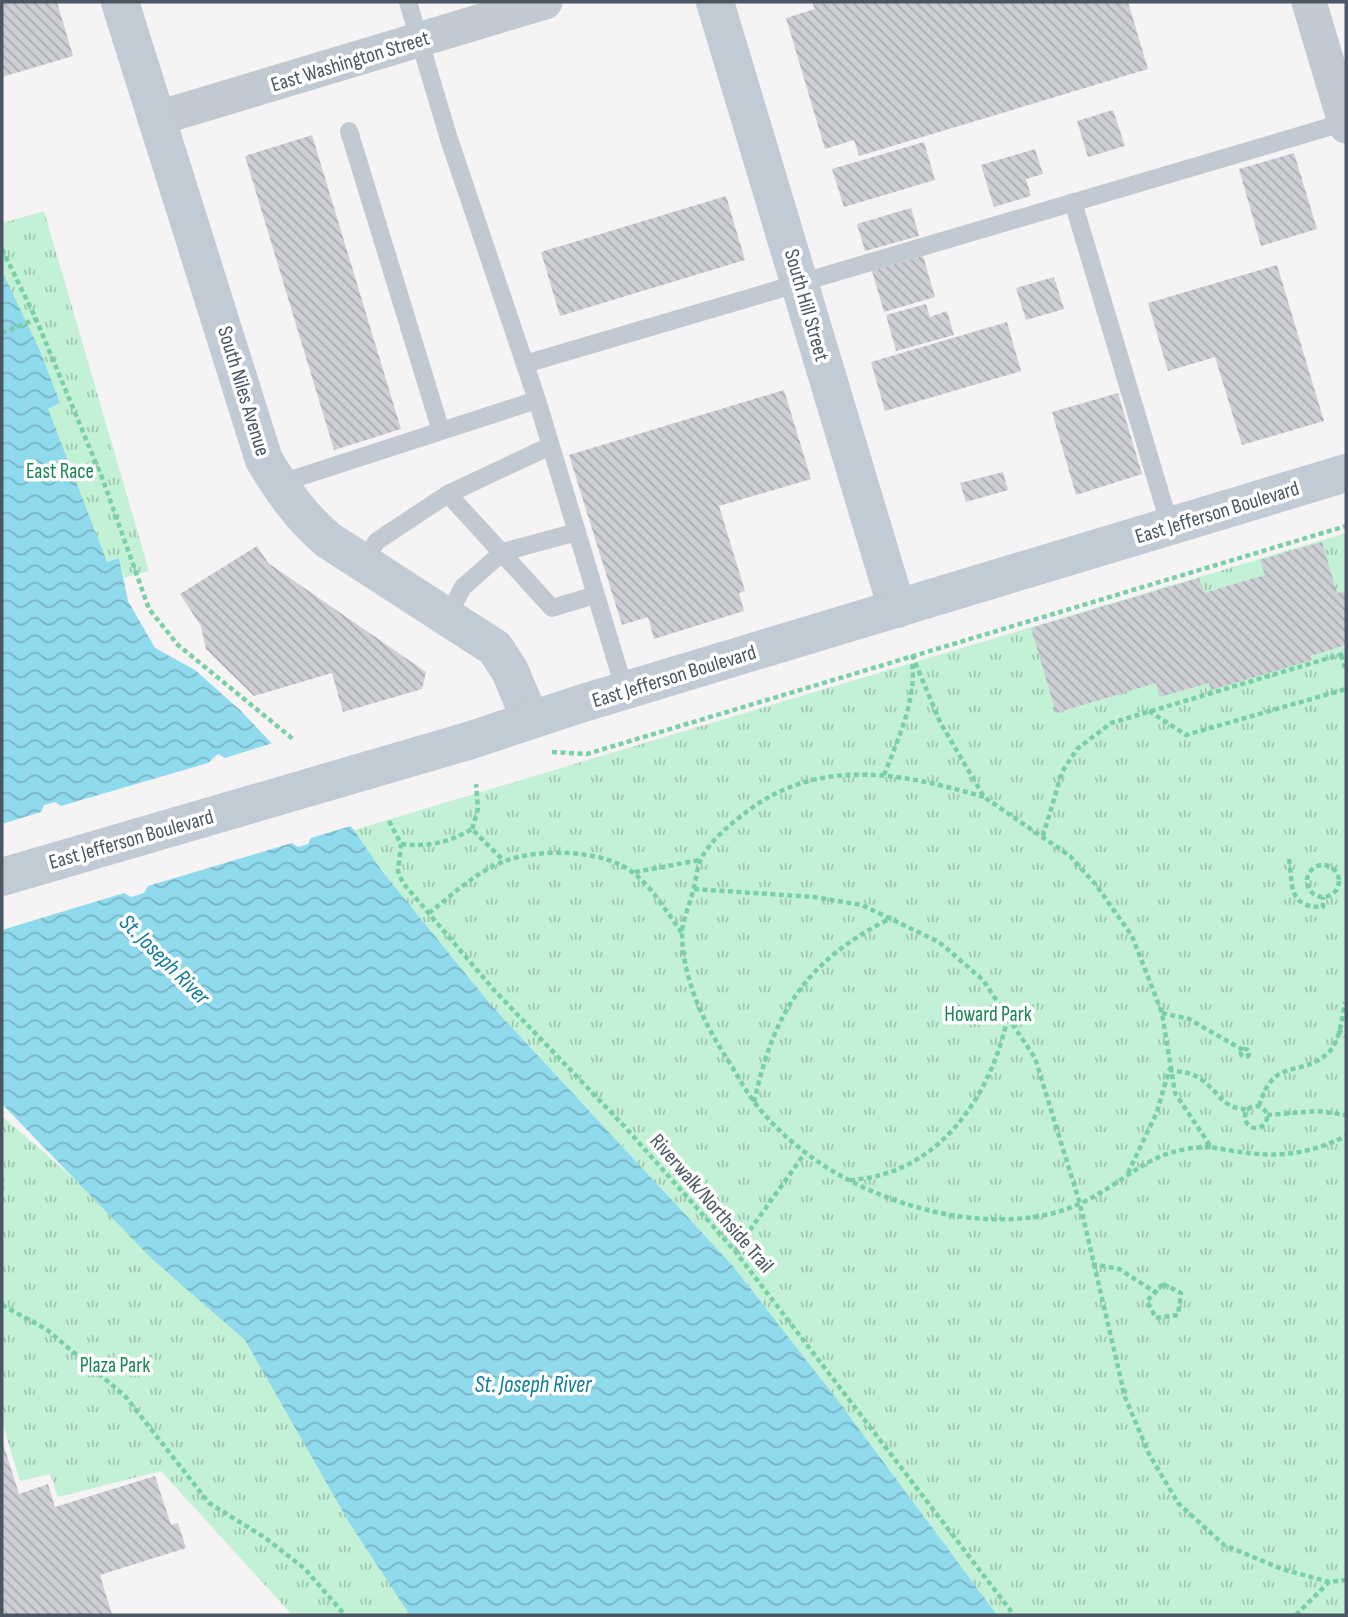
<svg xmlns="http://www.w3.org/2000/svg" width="1348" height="1617" font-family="'Sofia Sans Condensed',sans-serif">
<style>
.park{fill:url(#park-tufts)}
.water{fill:url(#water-waves)}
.pier{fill:#f5f3f3}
.building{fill:url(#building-back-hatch)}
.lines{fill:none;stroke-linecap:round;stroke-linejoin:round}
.path{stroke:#7ad0a6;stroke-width:4.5;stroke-dasharray:5 3.5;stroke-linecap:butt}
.lane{stroke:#c1cad2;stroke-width:18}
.street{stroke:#c1cad2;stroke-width:35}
.secondary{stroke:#c1cbd6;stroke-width:38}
.secondary-bridge{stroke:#c1cbd6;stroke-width:38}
.labels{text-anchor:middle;stroke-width:7;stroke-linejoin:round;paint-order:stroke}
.street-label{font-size:21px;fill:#4a5661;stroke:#fff}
.park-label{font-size:21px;fill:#17864f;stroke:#fff}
.water-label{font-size:23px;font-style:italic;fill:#0c7c9b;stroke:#fff}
</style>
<defs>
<pattern id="park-tufts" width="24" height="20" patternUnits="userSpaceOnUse" patternTransform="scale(1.75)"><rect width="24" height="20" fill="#c3f1d5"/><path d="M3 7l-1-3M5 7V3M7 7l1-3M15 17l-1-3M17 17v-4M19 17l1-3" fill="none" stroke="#a0c6b0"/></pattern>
<pattern id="water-waves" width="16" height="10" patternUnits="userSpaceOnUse" patternTransform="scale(1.75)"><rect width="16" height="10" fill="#90daee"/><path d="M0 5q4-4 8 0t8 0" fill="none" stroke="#78b4c4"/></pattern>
<pattern id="building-back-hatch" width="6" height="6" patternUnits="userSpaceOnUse" patternTransform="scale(1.75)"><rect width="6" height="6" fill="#cdcfd5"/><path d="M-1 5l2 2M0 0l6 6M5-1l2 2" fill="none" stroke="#a8abb0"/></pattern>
</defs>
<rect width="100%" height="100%" fill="#f5f3f3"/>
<g class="park">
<polygon points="44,211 149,571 124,578 119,558 107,562 2,508 2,223"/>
<polygon points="1346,533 1346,1615 997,1615 839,1402 733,1266 491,1005 382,871 354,830"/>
<polygon points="2,1116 250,1332 421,1615 292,1615 161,1471 58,1497 50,1474 20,1481 2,1421"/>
</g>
<polygon class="water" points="2,271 40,351 60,403 48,409 107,562 119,558 128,601 155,648 195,670 240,710 354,830 382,871 491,1005 733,1266 839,1402 997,1615 410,1615 350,1524 245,1340 152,1259 2,1104"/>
<polygon class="pier" points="276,742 354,825 311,838 308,844 298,847 292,843 148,886 144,893 131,897 124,893 2,930 2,824 41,812 44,805 55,802 61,806 208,763 218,754 225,758"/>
<g class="building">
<polygon points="2,2 57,2 73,56 2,77"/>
<polygon points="812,2 1128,2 1148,69 859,156 854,140 825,149 786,18 815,9"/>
<polygon points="1113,110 1125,146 1088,157 1077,121"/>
<polygon points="312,135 401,429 334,450 245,156"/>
<polygon points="924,142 935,180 844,207 832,169"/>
<polygon points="1035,149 1043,174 1026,179 1031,196 994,207 981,165"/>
<polygon points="1294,153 1317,229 1261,246 1239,169"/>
<polygon points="726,196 745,260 560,316 541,252"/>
<polygon points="911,208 919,236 865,251 857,224"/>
<polygon points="923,256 935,297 884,312 872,271"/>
<polygon points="1277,265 1324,421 1242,445 1215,357 1168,371 1148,303"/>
<polygon points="1054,277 1064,309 1026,320 1016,288"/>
<polygon points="926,304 930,317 947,311 954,335 896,351 886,315"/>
<polygon points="1007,322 1021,371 885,411 871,362"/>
<polygon points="784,390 811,479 719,506 745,591 739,593 744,611 654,639 648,617 622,625 569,455"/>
<polygon points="1118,393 1142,474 1076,495 1052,412"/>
<polygon points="1003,472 1008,490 966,502 960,483"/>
<polygon points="1322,542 1337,593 1346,591 1346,645 1310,656 1312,660 1211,690 1209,683 1160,697 1156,683 1056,713 1031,628 1199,578 1204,593 1265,575 1260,560"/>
<polygon points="257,546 268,563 426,672 422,689 343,712 332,673 254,696 206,649 201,626 180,594"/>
<polygon points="2,1440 19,1494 48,1484 55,1507 155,1476 171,1525 178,1523 186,1548 100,1575 112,1615 2,1615"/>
</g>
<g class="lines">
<g class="path">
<polyline points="2,249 36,319 103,480 149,609 178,645 293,739"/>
<polyline points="2,333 36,319"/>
<path d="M912,655L940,722L984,797L1070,856L1096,885L1132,936L1162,1013L1175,1093L1211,1147C1262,1157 1298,1160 1346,1136"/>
<polyline points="1341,655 1346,671"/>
<polyline points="1149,711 1186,735 1346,689"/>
<polyline points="552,752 587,754 1346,526"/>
<path d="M884,775C897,742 917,699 912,663"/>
<path d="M984,797C902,773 818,756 745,813C729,825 708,843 700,861C697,869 696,879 694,887C691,902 682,920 682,935C683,978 703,1022 726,1057C736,1072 744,1089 755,1103C802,1164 876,1201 950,1215C992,1222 1040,1222 1079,1204C1130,1181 1148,1147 1211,1147"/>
<polyline points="389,821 401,844 398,871 403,883 494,990 625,1127 735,1251 1014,1615"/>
<polyline points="472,829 478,809 476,784"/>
<polyline points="1043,836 1062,772 1077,749 1111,723 1346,653"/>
<path d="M401,844C428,847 448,843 472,829L504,861"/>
<path d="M1289,859C1293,884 1287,908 1323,907V897"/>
<circle cx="1323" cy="881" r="16"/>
<polyline points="635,872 700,860"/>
<polyline points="694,889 814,897 862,905 939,942 983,980 1035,1058 1080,1204 1125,1397 1149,1454 1178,1503 1224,1545 1282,1569 1329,1582 1346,1580"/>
<path d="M429,913C452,895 477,871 505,861C540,848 605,849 635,874C654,890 668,914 682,933"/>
<polyline points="1162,1013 1189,1019 1243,1050"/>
<polyline points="1338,1030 1346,1037"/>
<circle cx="1245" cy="1053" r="4"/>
<path d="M754,1102C774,1012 805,962 889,919"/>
<path d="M1259,1106C1274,1055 1300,1079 1328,1053C1340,1042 1342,1018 1345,1002"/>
<circle cx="1256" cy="1117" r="11"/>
<polyline points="1267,1115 1318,1111 1346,1115"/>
<path d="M1128,1173L1157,1112L1169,1070C1181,1072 1192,1072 1202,1080C1221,1094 1223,1110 1249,1109"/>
<polyline points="2,1177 2,1193"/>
<path d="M850,1180C938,1175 991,1097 1008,1016"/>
<polyline points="735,1251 805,1153"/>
<polyline points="1092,1264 1119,1269 1155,1292"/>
<polygon points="1163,1284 1181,1293 1178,1315 1156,1318 1147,1301"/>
<polyline points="2,1305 46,1329 125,1396 209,1503 264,1537 305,1569 345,1615"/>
<polyline points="1296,1615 1329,1582"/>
</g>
<g class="lane">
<polyline points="408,2 449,139 537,400 625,691"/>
<polyline points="349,131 441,431"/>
<polyline points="1073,202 1170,526"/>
<polyline points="525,364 1346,122"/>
<polyline points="278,484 537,400"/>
<polyline points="448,494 550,446"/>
<polyline points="362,562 377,541 448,494 552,608 595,595"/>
<polyline points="448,615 463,587 503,552 577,532"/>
</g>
<g class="street">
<polyline points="1309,2 1346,126"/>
<polyline points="155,119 545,2"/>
</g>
<g class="secondary">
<path d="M120,2L264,460C282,490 301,517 328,540L495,648L510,671L530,719"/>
<polyline points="715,2 897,609"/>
<polyline points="468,741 580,704 1346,473"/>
</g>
<polyline class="secondary-bridge" points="2,877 468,741"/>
</g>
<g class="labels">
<g class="street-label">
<text transform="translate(350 61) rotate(-17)" y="7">East Washington Street</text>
<text transform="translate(807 305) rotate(74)" y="7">South Hill Street</text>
<text transform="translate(244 391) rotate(73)" y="7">South Niles Avenue</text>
<text transform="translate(1217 512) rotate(-17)" y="7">East Jefferson Boulevard</text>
<text transform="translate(674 676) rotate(-17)" y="7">East Jefferson Boulevard</text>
<text transform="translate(131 839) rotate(-16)" y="7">East Jefferson Boulevard</text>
<text transform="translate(712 1203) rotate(49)" y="7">Riverwalk/Northside Trail</text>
</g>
<g class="park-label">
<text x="60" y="478">East Race</text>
<text x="988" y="1021">Howard Park</text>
<text x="115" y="1372">Plaza Park</text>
</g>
<g class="water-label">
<text transform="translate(165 959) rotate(45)" y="8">St. Joseph River</text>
<text x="533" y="1392">St. Joseph River</text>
</g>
</g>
<rect width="1348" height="1617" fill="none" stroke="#4a5661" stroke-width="7"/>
</svg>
